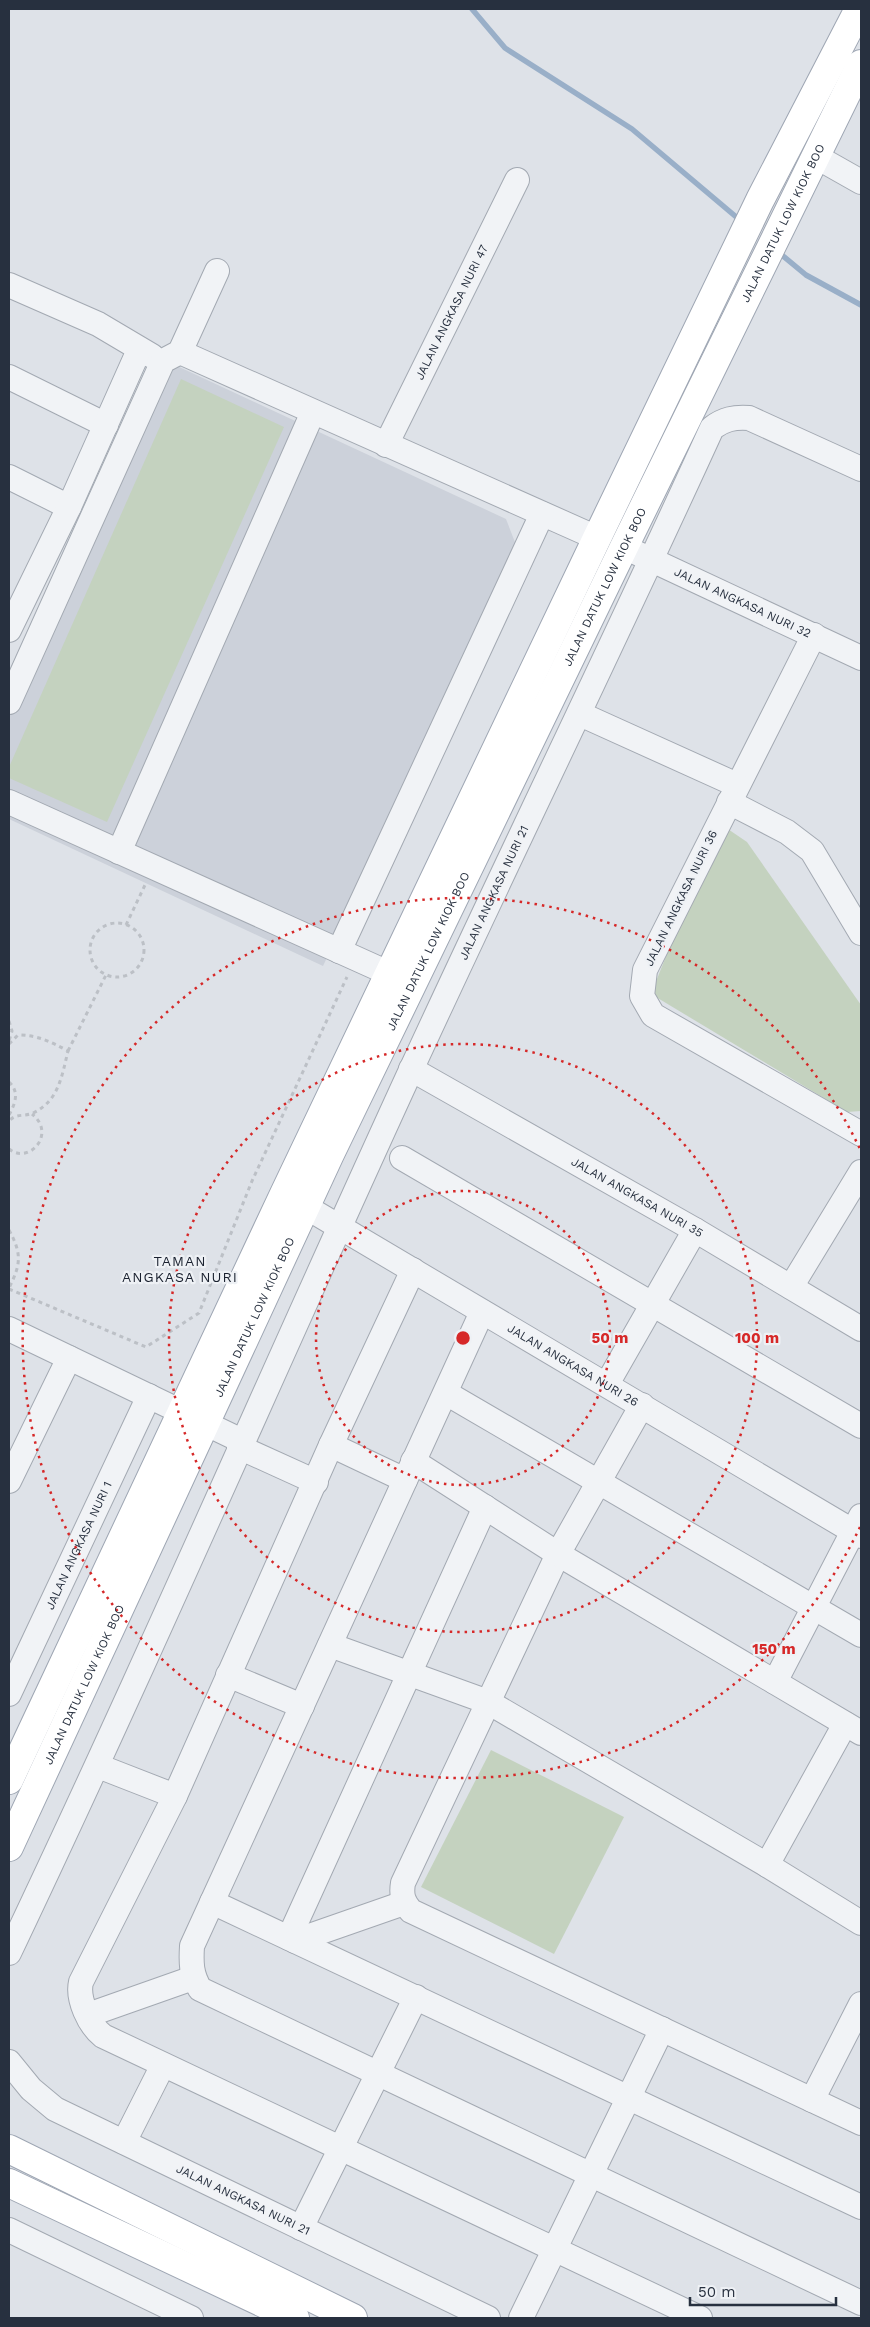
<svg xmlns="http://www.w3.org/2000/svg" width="870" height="2327" font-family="'Work Sans',sans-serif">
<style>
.built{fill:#ccd1da}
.grass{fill:#c4d2bf}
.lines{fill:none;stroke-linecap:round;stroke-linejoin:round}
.stream{stroke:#99afc8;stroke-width:5.5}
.minor-casing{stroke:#a3a9b2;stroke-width:26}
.major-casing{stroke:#9ea6b3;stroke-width:30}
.path{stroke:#bcc0c6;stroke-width:3;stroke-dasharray:4 4;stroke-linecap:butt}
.minor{stroke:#f1f3f6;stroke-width:24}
.major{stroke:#fff;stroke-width:28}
.ring{fill:none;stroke:#d62828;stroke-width:2.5;stroke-dasharray:2.5 5}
.labels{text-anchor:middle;stroke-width:4.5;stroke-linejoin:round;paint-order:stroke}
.street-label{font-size:12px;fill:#27303f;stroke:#eef1f5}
.neighbourhood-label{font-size:14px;letter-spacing:1px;fill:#1a212f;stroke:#eef1f5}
.centre{fill:#d62828;stroke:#eef1f5;stroke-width:2.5}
.ring-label{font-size:15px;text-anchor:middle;font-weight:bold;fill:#d62828;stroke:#eef1f5;stroke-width:4.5;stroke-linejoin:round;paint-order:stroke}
</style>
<rect width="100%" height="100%" fill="#dee2e8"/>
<polygon class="built" points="160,358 506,519 518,550 323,966 9,819 9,671"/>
<g class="grass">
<polygon points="181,379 284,427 107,822 9,778 9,767"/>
<polygon points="719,823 747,842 861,1005 861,1111 847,1112 651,994"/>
<polygon points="491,1750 624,1817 554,1954 421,1887"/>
</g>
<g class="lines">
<g class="stream">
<polyline points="472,9 505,48 632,129 741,221"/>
<polyline points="777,251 806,275 861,305"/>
</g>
<g class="minor-casing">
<g id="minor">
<polyline points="815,156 861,182"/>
<polyline points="9,285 98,324 152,356"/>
<polyline points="180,352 597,538"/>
<polyline points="9,377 106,425"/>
<path id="s1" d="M386,445L517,180"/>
<polyline points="9,477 69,507"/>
<path id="s2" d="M624,547L861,658"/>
<polyline points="9,630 69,507 139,350"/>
<polyline points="814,635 645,970 642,996 653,1015 861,1134"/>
<polyline points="9,702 163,361 180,352 217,271"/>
<polyline points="580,714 737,785"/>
<polyline points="9,802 406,981"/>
<polyline points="729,802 787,832 812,851 861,933"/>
<polyline points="119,852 313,412"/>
<polyline points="339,951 542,514"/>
<path id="s3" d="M411,1069L695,1230L861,1329"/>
<polyline points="402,1158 861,1426"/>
<path id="s4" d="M289,1197L861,1536"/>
<path d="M413,1270L331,1445L175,1796L81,1982C77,1999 89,2025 103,2036L700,2318"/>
<polyline points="791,1287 861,1172"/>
<path d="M482,1312L192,1946C191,1963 191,1974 200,1989L861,2303"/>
<polyline points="9,1329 242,1441"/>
<polyline points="607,1384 695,1230"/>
<polyline points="446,1393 861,1635"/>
<path d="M642,1405L558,1554L403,1883C401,1895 403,1902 411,1911L861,2123"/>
<polyline points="331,1445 405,1480"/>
<polyline points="239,1447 316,1482"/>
<polyline points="413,1461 558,1554 861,1733"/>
<polyline points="9,1481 69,1358"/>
<polyline points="330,1645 488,1702 767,1865 861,1923"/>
<polyline points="228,1675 302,1706"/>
<polyline points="775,1682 861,1516"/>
<path id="s5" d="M9,1694L149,1396"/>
<polyline points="98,1766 175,1796"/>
<polyline points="767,1865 845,1724"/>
<polyline points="212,1902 861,2207"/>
<polyline points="289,1938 485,1507"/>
<polyline points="295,1941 404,1903"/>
<path id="s6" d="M9,1953C148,1661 276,1364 411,1070C510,855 614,643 712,428C724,419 734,417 749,418L861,469"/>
<polyline points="88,2015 193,1978"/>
<path id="s7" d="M9,2062L31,2089L55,2109L488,2318"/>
<polyline points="812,2100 861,2004"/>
<polyline points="124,2142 163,2065"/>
<polyline points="301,2228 416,1997"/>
<polyline points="9,2230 191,2318"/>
<polyline points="521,2318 662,2029"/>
</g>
</g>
<g class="major-casing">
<g id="major">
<polyline points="9,1780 284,1194 597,538 760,200 859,9"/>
<path id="s8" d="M9,1847L330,1154L624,547L861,64"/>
<polyline points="9,2149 353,2318"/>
<polyline points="9,2183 295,2318"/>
</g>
</g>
<g class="path">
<circle cx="117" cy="950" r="27"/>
<polyline points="126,925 145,885"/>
<polyline points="9,1021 12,1031 9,1041"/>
<path d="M9,1044L18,1035C38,1035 51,1042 68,1051C62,1075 59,1101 33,1113C24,1117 16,1113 9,1121"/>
<polyline points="68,1051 106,975"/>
<path d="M9,1082C20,1092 15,1104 9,1115"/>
<path d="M9,1149C29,1165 57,1134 32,1114"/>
<path d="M9,1230C22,1254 21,1264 9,1288"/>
<polyline points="9,1289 146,1347 199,1313 252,1181 347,977"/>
</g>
<use href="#minor" class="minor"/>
<use href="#major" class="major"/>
</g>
<g class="ring">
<circle cx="463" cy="1338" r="147"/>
<circle cx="463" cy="1338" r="294"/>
<path d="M860 1527A440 440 0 1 1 860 1149"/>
</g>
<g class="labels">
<g class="street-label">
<text dy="4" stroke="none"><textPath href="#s8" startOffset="1799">JALAN DATUK LOW KIOK BOO</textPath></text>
<text dy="4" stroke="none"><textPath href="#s1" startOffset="148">JALAN ANGKASA NURI 47</textPath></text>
<text dy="4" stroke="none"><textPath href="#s8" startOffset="1394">JALAN DATUK LOW KIOK BOO</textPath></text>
<text dy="4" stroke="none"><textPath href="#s2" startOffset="131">JALAN ANGKASA NURI 32</textPath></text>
<text dy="4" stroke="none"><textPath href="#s6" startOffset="1166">JALAN ANGKASA NURI 21</textPath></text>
<text transform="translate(681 898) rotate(-64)" y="4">JALAN ANGKASA NURI 36</text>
<text dy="4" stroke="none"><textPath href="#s8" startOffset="989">JALAN DATUK LOW KIOK BOO</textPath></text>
<text dy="4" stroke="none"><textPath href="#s3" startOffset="260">JALAN ANGKASA NURI 35</textPath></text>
<text dy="4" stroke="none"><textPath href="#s8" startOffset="584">JALAN DATUK LOW KIOK BOO</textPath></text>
<text dy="4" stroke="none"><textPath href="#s4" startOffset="330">JALAN ANGKASA NURI 26</textPath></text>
<text dy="4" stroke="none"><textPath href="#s5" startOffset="164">JALAN ANGKASA NURI 1</textPath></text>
<text dy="4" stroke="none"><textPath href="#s8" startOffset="179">JALAN DATUK LOW KIOK BOO</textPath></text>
<text dy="4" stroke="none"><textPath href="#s7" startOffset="275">JALAN ANGKASA NURI 21</textPath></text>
</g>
<g class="neighbourhood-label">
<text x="180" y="1266">TAMAN<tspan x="180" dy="16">ANGKASA NURI</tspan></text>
</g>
</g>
<circle cx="463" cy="1338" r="8" class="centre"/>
<g class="ring-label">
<text x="610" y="1343">50 m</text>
<text x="757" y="1343">100 m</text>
<text x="774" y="1654">150 m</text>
</g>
<rect width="870" height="2327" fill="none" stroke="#27303f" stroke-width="20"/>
<path d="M690 2297v8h146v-8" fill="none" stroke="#27303f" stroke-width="2.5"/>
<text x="698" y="2297" font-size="15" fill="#27303f" stroke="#eef1f5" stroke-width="4" paint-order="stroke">50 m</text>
</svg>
